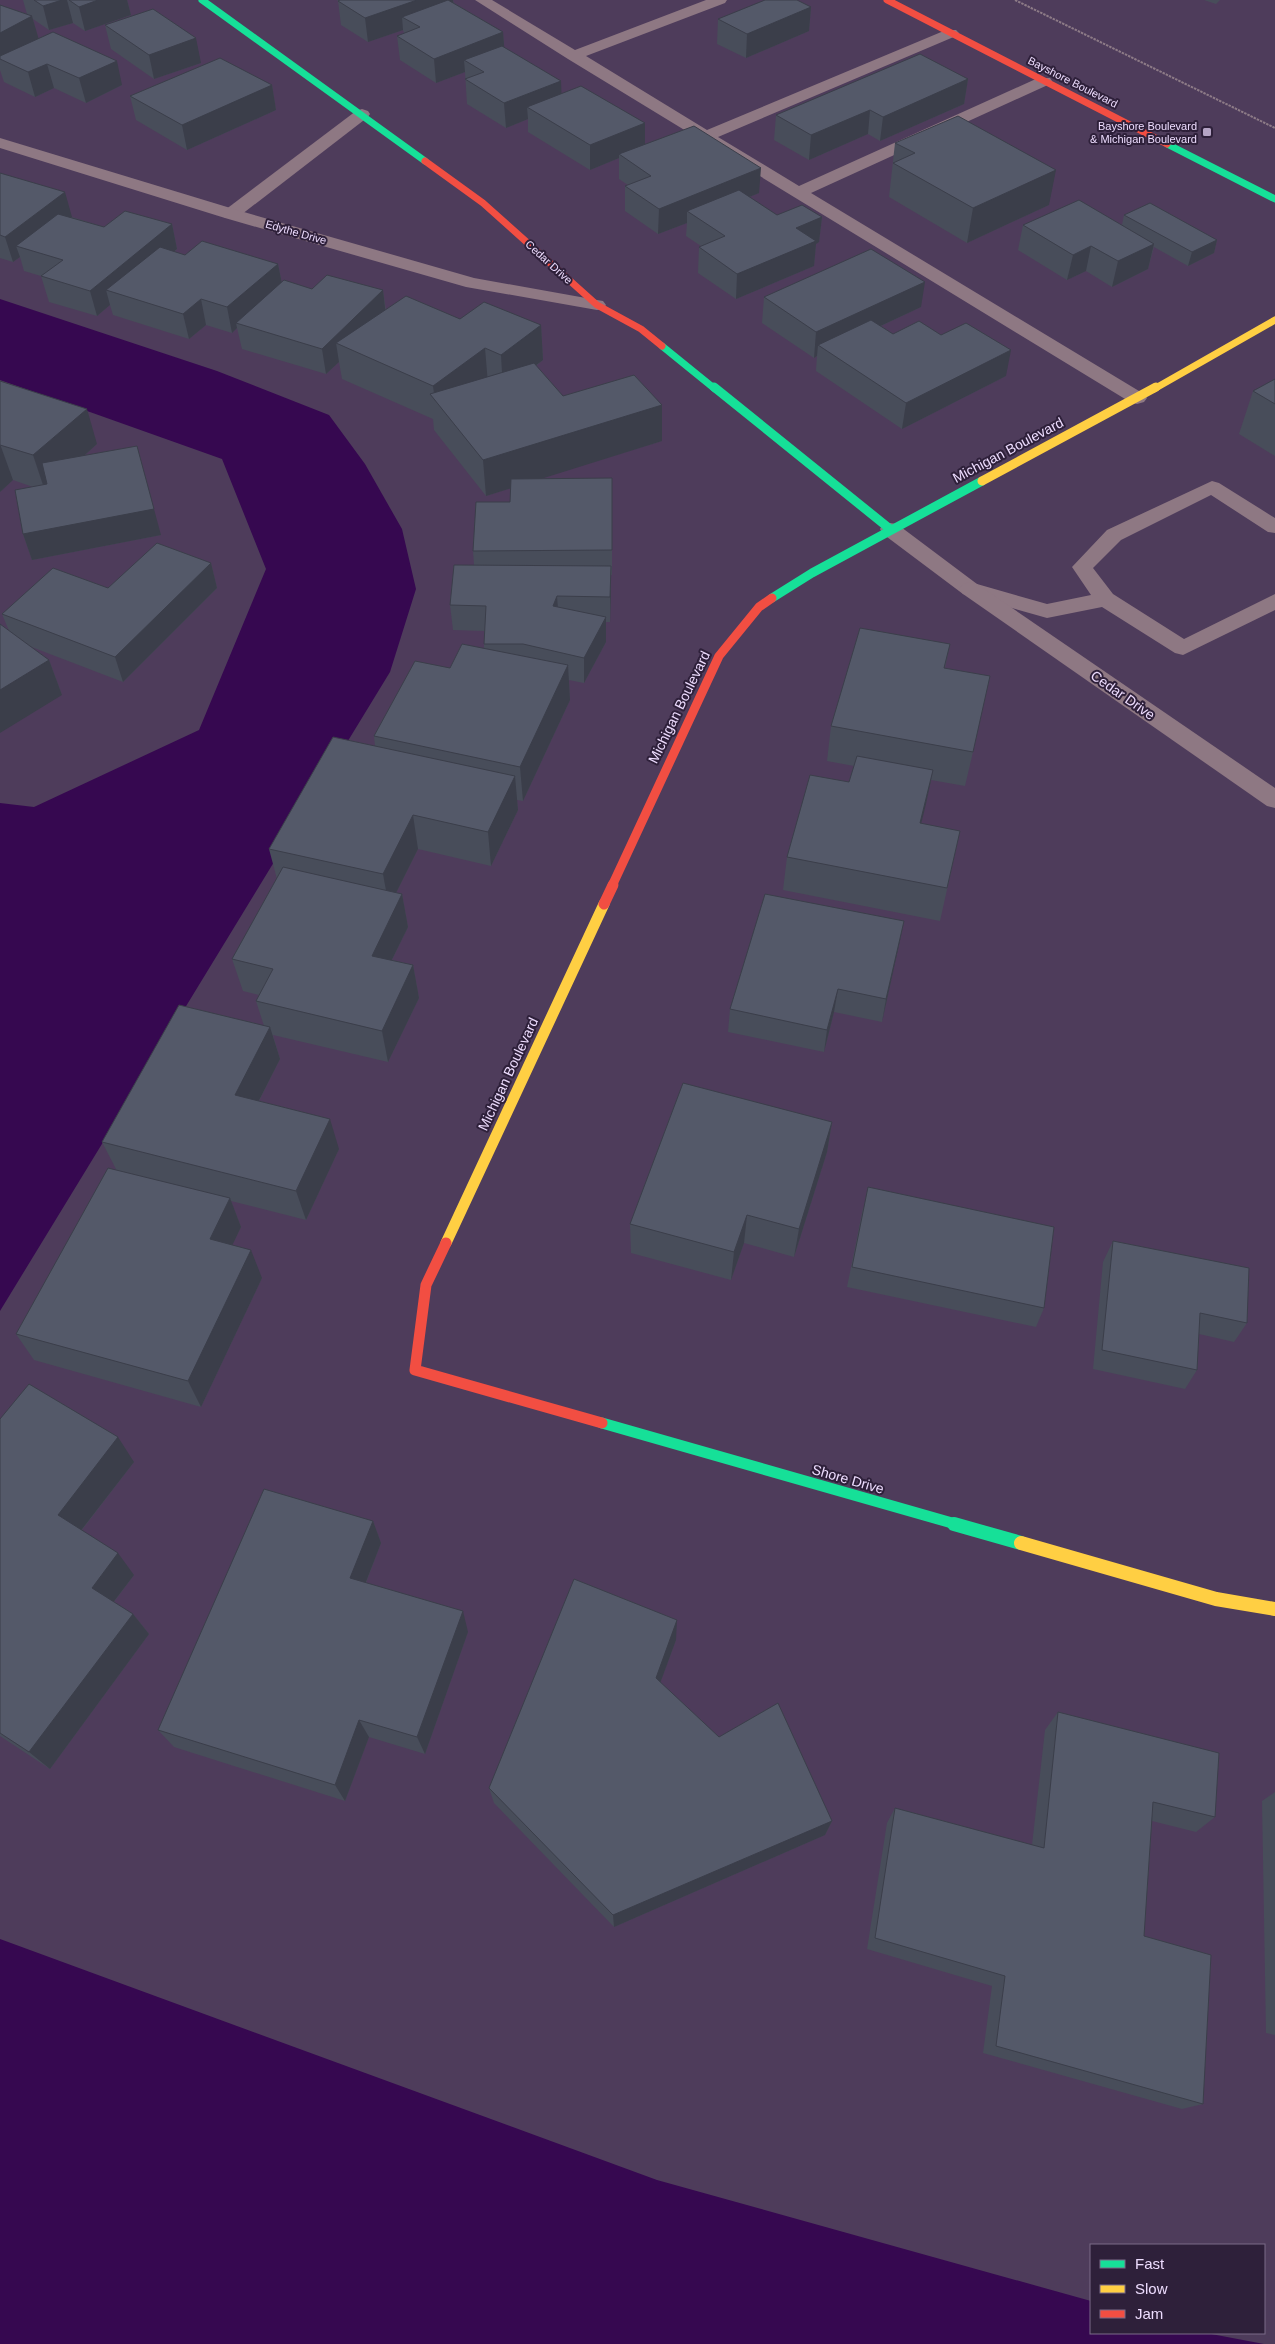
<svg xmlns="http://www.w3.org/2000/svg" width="1275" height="2344" font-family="Helvetica,sans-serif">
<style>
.water{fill:#360850}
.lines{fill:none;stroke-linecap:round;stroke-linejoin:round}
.path{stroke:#8d7b87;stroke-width:2;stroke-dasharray:2.5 1;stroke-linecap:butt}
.lane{fill:#8e7883;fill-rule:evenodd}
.street{fill:#8e7883;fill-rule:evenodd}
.fast-far3{stroke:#16e098;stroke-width:7}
.fast-far2{stroke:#16e098;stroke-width:9}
.fast-far1{stroke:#16e098;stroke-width:11}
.fast{stroke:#16e098;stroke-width:14}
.slow-far3{stroke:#ffcf43;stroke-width:7}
.slow-far2{stroke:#ffcf43;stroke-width:9}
.slow-far1{stroke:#ffcf43;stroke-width:11}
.slow{stroke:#ffcf43;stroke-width:14}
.jam-far2{stroke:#f24e42;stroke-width:7}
.jam-far1{stroke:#f24e42;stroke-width:9}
.jam{stroke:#f24e42;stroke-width:11}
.wall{fill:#484d5a}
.shaded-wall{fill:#3b3e4a}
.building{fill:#545969;stroke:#3b3e4a}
.poi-dot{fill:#b5a4c5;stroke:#2e203a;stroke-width:2}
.labels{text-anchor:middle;stroke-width:4;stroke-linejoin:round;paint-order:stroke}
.far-street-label{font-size:11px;fill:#eddcfe;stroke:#2e203a}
.far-poi-label{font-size:11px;fill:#eddcfe;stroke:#2e203a;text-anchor:end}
.street-label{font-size:14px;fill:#eddcfe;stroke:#2e203a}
</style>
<rect width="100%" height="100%" fill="#4e3c5b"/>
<g class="water">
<polygon points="0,299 217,371 329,415 365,464 402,529 416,589 390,672 0,1311 0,803 34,807 199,730 266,569 222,459 0,380"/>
<polygon points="0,1939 657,2180 1091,2301 1091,2333 1206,2333 1264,2344 0,2344"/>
</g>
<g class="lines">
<polyline class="path" points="1015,0 1275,128"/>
<g class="lane">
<polygon points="475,0 492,0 575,50 706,0 727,0 725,3 586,56 707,130 946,30 956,30 959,33 956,36 718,137 799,186 1038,78 1050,78 1052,81 1050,84 811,193 1144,394 1147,398 1144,402 1137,404 1130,402 568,59"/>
<polygon points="362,109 368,111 370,114 368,117 237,218 225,218 222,214 225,210 356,111"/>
<polygon points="1212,481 1219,483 1275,518 1275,533 1268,532 1211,495 1121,540 1093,568 1113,594 1184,639 1275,594 1275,610 1183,655 1175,653 1102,607 1047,618 963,594 883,534 880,529 883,524 890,523 897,524 977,584 1047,604 1091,595 1072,567 1107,530"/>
</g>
<g class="street">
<polygon points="0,138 237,210 474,278 597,300 603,301 606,305 603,309 597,310 466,287 225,218 0,148"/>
<polygon points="970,582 977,584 1275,788 1275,808 1267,806 963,594 959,589 963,584"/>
</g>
<g class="fast-far3">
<polyline points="202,0 425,161"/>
<polyline points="1167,144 1275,199"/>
<polyline points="662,346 715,389"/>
</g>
<g class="fast-far2">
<polyline points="714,387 890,529"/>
<polyline points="772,598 812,573 982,481"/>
</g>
<polyline class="fast-far1" points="602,1423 959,1525"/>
<polyline class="fast" points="954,1524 1021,1543"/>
<polyline class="slow-far3" points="1154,389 1275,320"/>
<polyline class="slow-far2" points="982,481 1156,387"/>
<polyline class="slow-far1" points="446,1243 604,904"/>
<polyline class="slow" points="1021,1543 1216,1599 1275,1609"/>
<g class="jam-far2">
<polyline points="887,0 1167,144"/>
<polyline points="425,161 483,203 597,305 641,329 662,346"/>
</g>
<polyline class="jam-far1" points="612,886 719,656 759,607 772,598"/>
<g class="jam">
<polyline points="604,904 613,885"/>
<polyline points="446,1243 426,1285 415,1370 602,1423"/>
</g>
</g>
<g class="wall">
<polygon points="23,0 127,0 131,15 85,31 73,23 49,30 33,19 38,39 122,85 86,103 54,88 35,97 4,82 0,70 0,5 27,14"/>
<polygon points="337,0 453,0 454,3 503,32 504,48 561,93 645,123 645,144 759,193 749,197 777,215 822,217 819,242 816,244 814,266 736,299 698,273 699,247 701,246 686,236 687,223 658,234 625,211 625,186 628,185 619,179 619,158 590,170 528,132 528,119 506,128 467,104 465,72 436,83 400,60 397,36 404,33 403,30 368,42 341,25 338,1"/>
<polygon points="1204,0 1220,0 1216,4"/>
<polygon points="811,7 809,31 746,58 717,44 718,19"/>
<polygon points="105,25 201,63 154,79 111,49"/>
<polygon points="968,79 964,104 880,141 868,134 809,160 774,140 776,115"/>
<polygon points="272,85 276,110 187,150 136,120 130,96"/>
<polygon points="895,143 1049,205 967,243 889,197"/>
<polygon points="0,173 72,217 104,227 172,224 177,249 174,252 185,255 278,264 282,283 312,289 383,290 386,310 460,319 541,325 543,360 536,366 563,396 662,405 662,441 541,478 612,504 612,575 611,575 611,592 610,622 606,622 606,642 584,683 569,680 570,700 523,801 517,800 518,810 491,866 418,849 396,893 402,894 408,927 392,960 413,965 419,998 388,1062 273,1035 280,1059 259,1101 339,1149 306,1220 231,1201 241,1227 232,1245 262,1278 201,1407 34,1360 16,1334 116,1169 102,1142 264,1026 256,1001 259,995 243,991 232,959 277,879 269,849 375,746 374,736 450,668 484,648 484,631 453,630 450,605 474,565 473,551 510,502 511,488 486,496 434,430 433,419 342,379 339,362 326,374 242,349 237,328 232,333 206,325 189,339 113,315 110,305 97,316 49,302 41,276 24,271 20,257 13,262 0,258"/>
<polygon points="1124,215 1217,240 1214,253 1188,266 1154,247 1148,269 1112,287 1086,271 1067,280 1018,250 1023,225 1122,225"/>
<polygon points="764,297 921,307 881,326 893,334 1006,376 902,429 816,371 817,356 814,358 762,323"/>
<polygon points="1275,379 1275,456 1239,434 1253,391"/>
<polygon points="0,381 97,444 85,455 161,535 32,560 23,534 33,487 13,480 0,492"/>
<polygon points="211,563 217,588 123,682 29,646 49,660 62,695 9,631 2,614"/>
<polygon points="950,644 945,668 973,752 965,786 931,780 921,824 960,831 940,921 783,890 787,857 849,782 854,766 827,761 831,726"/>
<polygon points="904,921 882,1022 834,1012 824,1052 728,1032 730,1009"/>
<polygon points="832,1122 827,1152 794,1257 744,1243 731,1280 631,1253 630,1224"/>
<polygon points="863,1208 1044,1308 1036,1327 847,1287"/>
<polygon points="1113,1241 1247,1323 1234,1342 1199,1334 1197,1370 1185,1389 1093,1369 1103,1262"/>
<polygon points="0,1419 134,1462 82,1530 134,1575 114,1602 133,1614 149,1634 50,1769 0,1736"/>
<polygon points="373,1521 381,1543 366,1583 468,1632 425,1754 369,1737 345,1801 174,1747 158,1730"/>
<polygon points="676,1640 660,1683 719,1737 832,1821 825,1835 614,1927 494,1803 489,1788"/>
<polygon points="1058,1712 1215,1817 1196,1832 1152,1821 1144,1936 1203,2104 1182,2109 983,2053 992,1986 867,1949 887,1823 895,1808 1032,1845 1045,1730"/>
<polygon points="1275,1792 1275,2035 1266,2033 1262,1801"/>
</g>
<g class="shaded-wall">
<polygon points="62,0 67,0 73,23 49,30 43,6"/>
<polygon points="98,0 127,0 131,15 85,31 79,7"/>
<polygon points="417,0 453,0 454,12 402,17 403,30 368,42 365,18"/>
<polygon points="811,7 809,31 746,58 747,34"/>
<polygon points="32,16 39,40 0,59 0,33"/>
<polygon points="503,32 505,57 464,60 465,72 436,83 434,59"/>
<polygon points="196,38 201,63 154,79 149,55"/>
<polygon points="117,61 122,85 86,103 79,78"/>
<polygon points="47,64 54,88 35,97 28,72"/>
<polygon points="968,79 964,104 880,141 883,117"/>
<polygon points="561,81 562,106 527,107 528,119 506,128 504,103"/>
<polygon points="272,85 276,110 187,150 182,125"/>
<polygon points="870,110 868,134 809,160 811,135"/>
<polygon points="645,123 645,147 619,154 619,158 590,170 590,145"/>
<polygon points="761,168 759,193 698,218 687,211 687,223 658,234 659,209"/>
<polygon points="1056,170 1049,205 967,243 973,208"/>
<polygon points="65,192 72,217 29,250 16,246 20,257 13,262 5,237"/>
<polygon points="822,217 819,242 816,244 814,266 736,299 737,274 796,228"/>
<polygon points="172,224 177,249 122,295 106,290 110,305 97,316 90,291"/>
<polygon points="1217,240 1214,253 1188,266 1192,252"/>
<polygon points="1154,244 1148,269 1112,287 1118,261"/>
<polygon points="1091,246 1086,271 1067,280 1073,255"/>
<polygon points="278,264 283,289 236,323 237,328 232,333 227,307"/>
<polygon points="925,282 921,307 827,351 818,345 817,356 814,358 816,332"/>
<polygon points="383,290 386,316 336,343 339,362 326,374 322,349"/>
<polygon points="201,299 206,325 189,339 183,314"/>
<polygon points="541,325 543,360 503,390 501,355"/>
<polygon points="485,348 488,384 435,401 433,386"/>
<polygon points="1011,350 1006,376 902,429 906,403"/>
<polygon points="662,405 662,441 486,496 483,460"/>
<polygon points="87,409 97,444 45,491 33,455"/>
<polygon points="0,444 13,480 0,492"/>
<polygon points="137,446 161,535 32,560 23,534"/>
<polygon points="211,563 217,588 123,682 115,657"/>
<polygon points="611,566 611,592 610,622 610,597"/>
<polygon points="557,596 559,622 553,606"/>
<polygon points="606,617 606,642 584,683 584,658"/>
<polygon points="49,660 62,695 0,733 0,690"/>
<polygon points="568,665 570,700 523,801 520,767"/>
<polygon points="933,770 926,804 913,857 920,823"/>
<polygon points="515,776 518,810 491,866 488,832"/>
<polygon points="413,815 418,849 389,907 383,874"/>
<polygon points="402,894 408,927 378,988 372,956"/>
<polygon points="904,921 899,945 882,1022 886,999"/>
<polygon points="413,965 419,998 388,1062 382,1031"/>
<polygon points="838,989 834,1012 824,1052 827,1030"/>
<polygon points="270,1027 280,1059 246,1126 235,1095"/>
<polygon points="330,1119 339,1149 306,1220 296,1191"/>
<polygon points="832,1122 827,1152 794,1257 799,1229"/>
<polygon points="230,1198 241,1227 222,1267 210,1239"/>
<polygon points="747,1215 744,1243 731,1280 734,1252"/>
<polygon points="251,1250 262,1278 201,1407 188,1381"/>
<polygon points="118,1437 134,1462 76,1537 58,1515"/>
<polygon points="373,1521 381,1543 359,1600 350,1578"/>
<polygon points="118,1553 134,1575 109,1608 92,1588"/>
<polygon points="463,1611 468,1632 425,1754 417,1737"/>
<polygon points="133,1614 149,1634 50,1769 29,1752"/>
<polygon points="677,1620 676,1640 655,1697 656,1678"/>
<polygon points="359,1720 369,1737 345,1801 335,1785"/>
<polygon points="832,1821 825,1835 614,1927 613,1915"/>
</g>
<g class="building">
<polygon points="34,0 62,0 43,6"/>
<polygon points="69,0 98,0 79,7"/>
<polygon points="340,0 417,0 365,18 338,1"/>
<polygon points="448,0 503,32 434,59 397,36 420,27 402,17"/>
<polygon points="765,0 797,0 811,7 747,34 718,19"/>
<polygon points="0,5 32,16 0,33"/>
<polygon points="153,9 196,38 149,55 105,25"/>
<polygon points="53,32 117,61 79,78 47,64 28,72 0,59 0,56"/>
<polygon points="502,46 561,81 504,103 465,79 484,72 464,60"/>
<polygon points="920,54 968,79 883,117 870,110 811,135 776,115"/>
<polygon points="220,58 272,85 182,125 130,96"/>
<polygon points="581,86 645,123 590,145 527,107"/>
<polygon points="958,116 1056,170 973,208 893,163 915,153 895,143"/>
<polygon points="694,126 761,168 659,209 625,186 651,176 619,154"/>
<polygon points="0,173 65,192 5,237 0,235"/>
<polygon points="739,190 777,215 802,205 822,217 796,228 816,241 737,274 699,247 725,236 687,211"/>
<polygon points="1079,200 1154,244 1118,261 1091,246 1073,255 1023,225"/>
<polygon points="1150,203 1217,240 1192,252 1124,215"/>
<polygon points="125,211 172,224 90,291 41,276 63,260 16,246 58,214 104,227"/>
<polygon points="202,241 278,264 227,307 201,299 183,314 106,290 160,247 185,255"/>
<polygon points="871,249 925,282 816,332 764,297"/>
<polygon points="327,275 383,290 322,349 236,323 284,280 312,289"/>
<polygon points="406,296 460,319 484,302 541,325 501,355 485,348 433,386 336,343"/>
<polygon points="871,320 893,334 919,321 941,335 966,323 1011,350 906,403 818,345"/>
<polygon points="534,363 563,396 634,375 662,405 483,460 430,394"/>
<polygon points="1275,379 1275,404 1253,391"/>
<polygon points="0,381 87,409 33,455 0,445"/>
<polygon points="137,446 154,509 23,534 15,490 47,484 42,463"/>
<polygon points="612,478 612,550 473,551 476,502 510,502 511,479"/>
<polygon points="157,543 211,563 115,657 2,614 53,568 108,588"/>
<polygon points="454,565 611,566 610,597 557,596 553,606 606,617 584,658 523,644 484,644 486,606 450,605"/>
<polygon points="0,624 49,660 0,690"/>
<polygon points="860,628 950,644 944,668 990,676 973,752 831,726"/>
<polygon points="462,644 568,665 520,767 374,736 415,661 450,668"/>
<polygon points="333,737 515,776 488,832 413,815 383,874 269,849"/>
<polygon points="857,756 933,770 920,823 960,831 947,888 787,857 810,775 849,782"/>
<polygon points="283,867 402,894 372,956 413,965 382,1031 256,1001 273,969 232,959"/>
<polygon points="765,894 904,921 886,999 838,989 827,1030 730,1009"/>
<polygon points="179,1005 270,1027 235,1095 330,1119 296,1191 102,1142"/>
<polygon points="683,1083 832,1122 799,1229 747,1215 734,1252 630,1224"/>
<polygon points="108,1168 230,1198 210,1239 251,1250 188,1381 16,1334"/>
<polygon points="868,1187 1054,1227 1044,1308 852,1267"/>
<polygon points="1113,1241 1249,1268 1247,1323 1200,1313 1197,1370 1102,1350"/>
<polygon points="29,1384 118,1437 58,1515 118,1553 92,1588 133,1614 29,1752 0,1733 0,1419"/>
<polygon points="264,1489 373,1521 350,1578 463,1611 417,1737 359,1720 335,1785 158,1730"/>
<polygon points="574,1579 677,1620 656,1678 719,1737 778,1703 832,1821 613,1915 489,1788"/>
<polygon points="1058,1712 1219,1753 1215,1817 1153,1802 1144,1936 1211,1955 1203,2104 996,2046 1005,1976 875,1938 895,1808 1044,1848"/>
</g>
<rect class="poi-dot" x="1202" y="127" width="10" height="10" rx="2.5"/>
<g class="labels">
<g class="far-street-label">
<text transform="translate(1073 82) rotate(27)" y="4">Bayshore Boulevard</text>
<text transform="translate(296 232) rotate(16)" y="4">Edythe Drive</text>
<text transform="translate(549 262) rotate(42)" y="4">Cedar Drive</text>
</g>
<g class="far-poi-label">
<text x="1197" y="130">Bayshore Boulevard<tspan x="1197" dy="13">&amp; Michigan Boulevard</tspan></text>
</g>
<g class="street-label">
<text transform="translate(1008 450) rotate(-28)" y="5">Michigan Boulevard</text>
<text transform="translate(1123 695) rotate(35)" y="5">Cedar Drive</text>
<text transform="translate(679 707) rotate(-64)" y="5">Michigan Boulevard</text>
<text transform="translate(508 1074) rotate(-65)" y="5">Michigan Boulevard</text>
<text transform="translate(848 1479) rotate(16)" y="5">Shore Drive</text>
</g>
</g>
<rect x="1090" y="2244" width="175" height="90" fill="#2e203a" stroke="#7a6b88"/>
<rect x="1100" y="2260" width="25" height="8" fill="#16e098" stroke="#7a6b88"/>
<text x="1135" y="2269" font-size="15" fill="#eddcfe">Fast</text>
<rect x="1100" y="2285" width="25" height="8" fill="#ffcf43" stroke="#7a6b88"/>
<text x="1135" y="2294" font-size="15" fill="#eddcfe">Slow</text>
<rect x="1100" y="2310" width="25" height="8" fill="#f24e42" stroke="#7a6b88"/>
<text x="1135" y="2319" font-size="15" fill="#eddcfe">Jam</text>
</svg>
